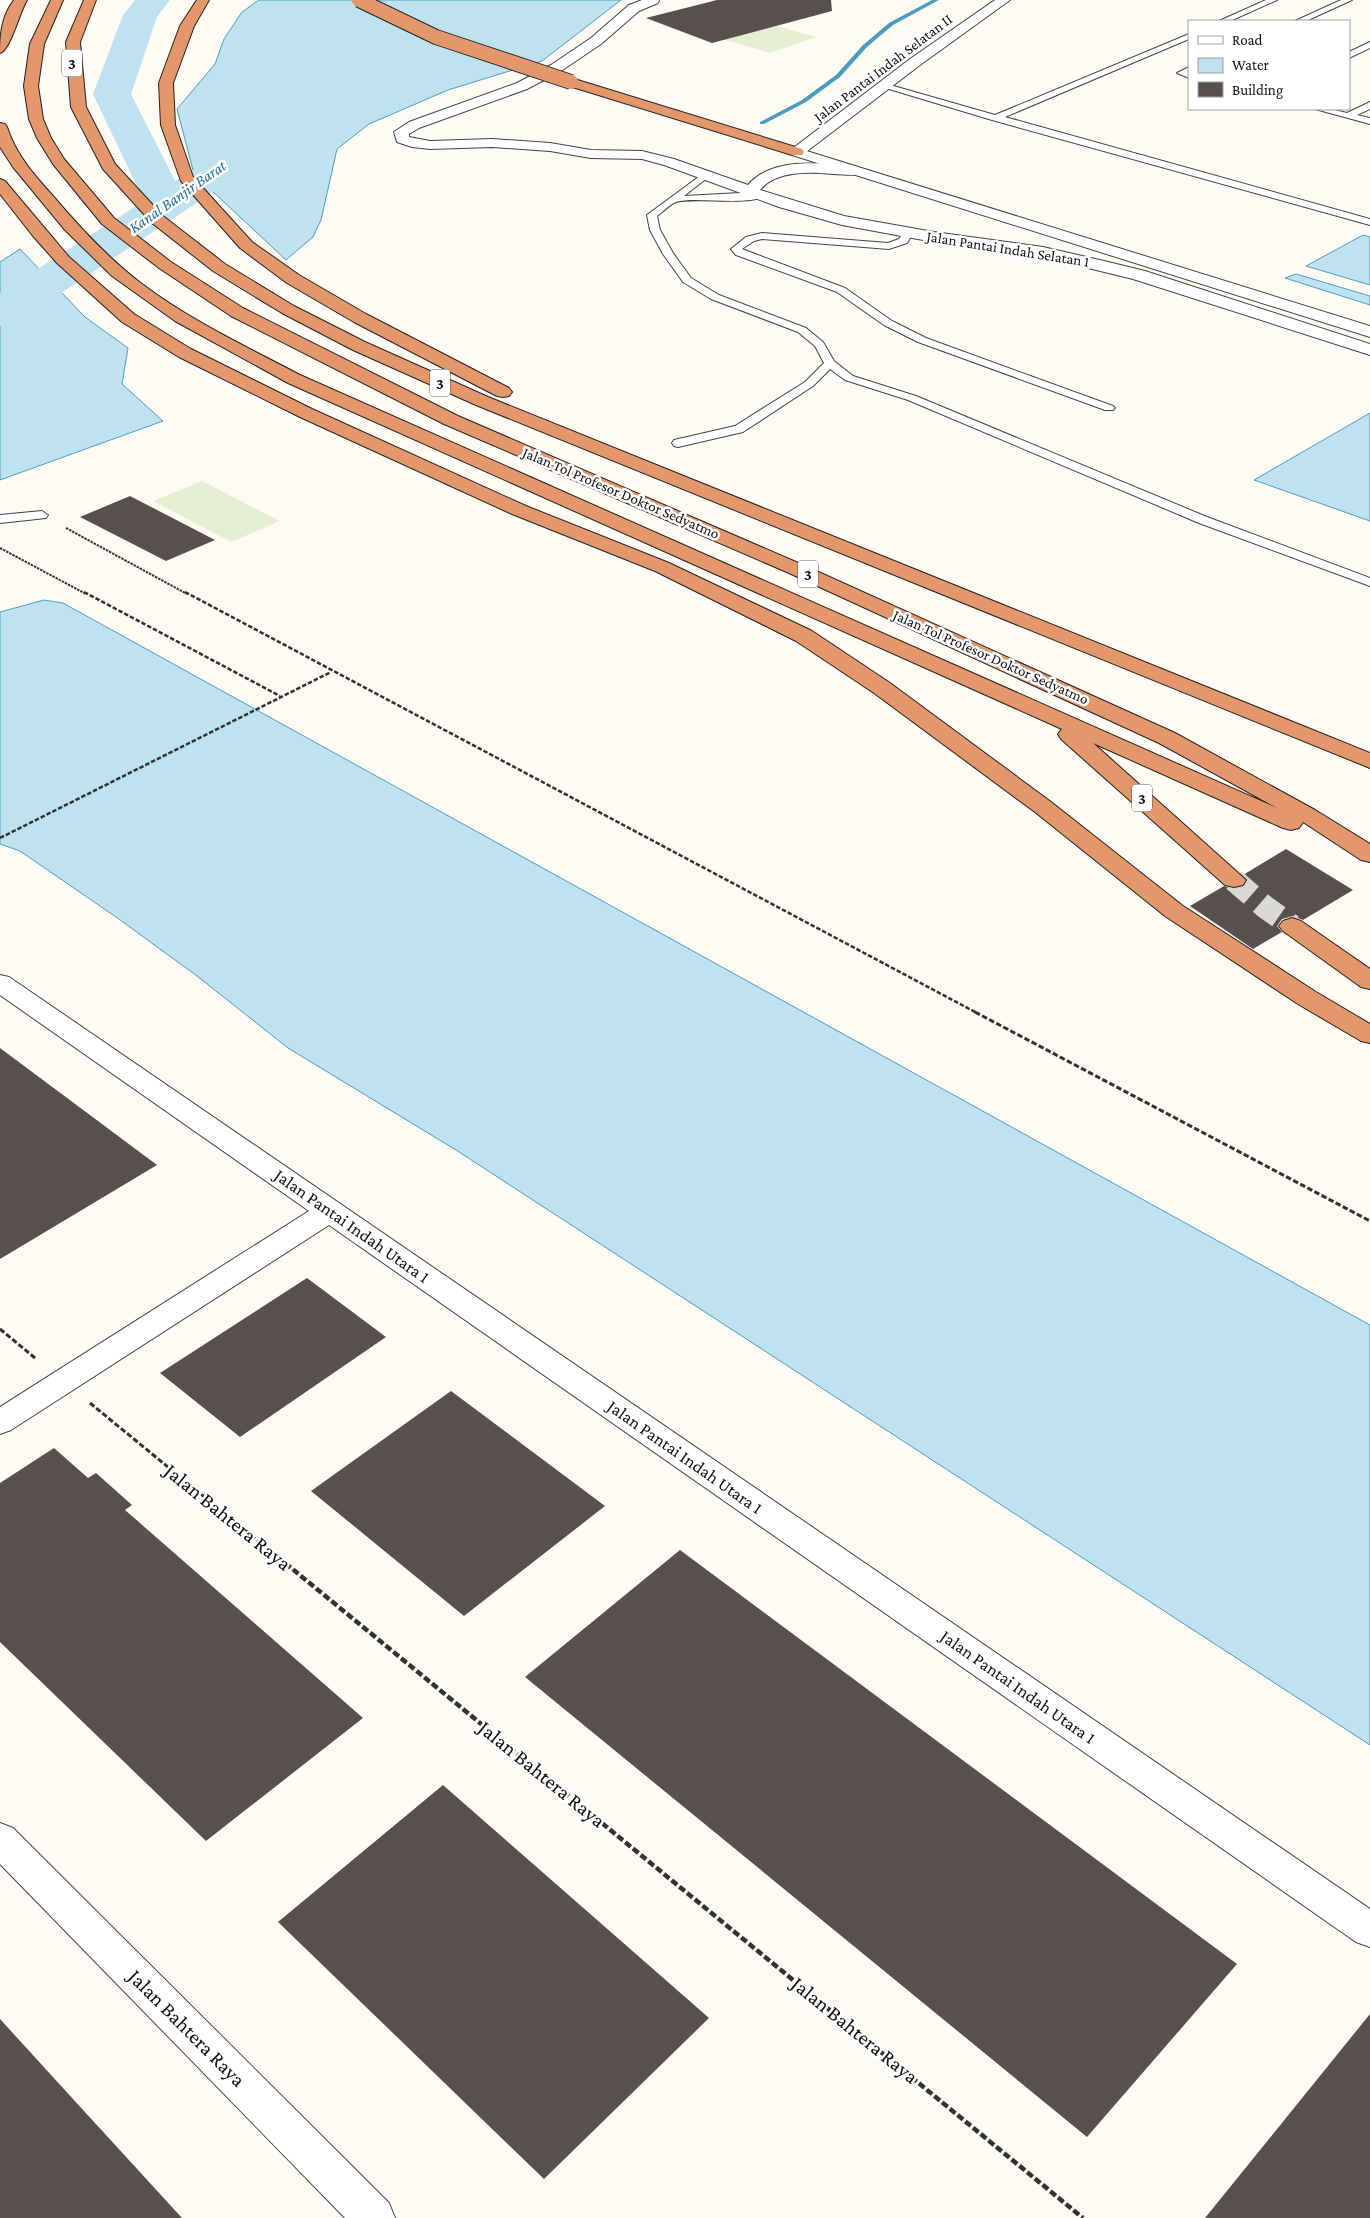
<svg xmlns="http://www.w3.org/2000/svg" width="1370" height="2218" font-family="'Crimson Pro',serif">
<style>
.pitch{fill:#e6eed1}
.water{fill:#bee2f0;stroke:#4d9cbf}
.lines{fill:none;stroke-linecap:round;stroke-linejoin:round}
.stream{fill:#4d9cbf;fill-rule:evenodd}
.river{fill:#bee2f0;fill-rule:evenodd}
.building{fill:#57504d}
.motorway-tunnel{stroke:#dad8d2;stroke-width:23;stroke-dasharray:23 12;stroke-linecap:butt}
.service-casing{stroke:#434343;stroke-width:2}
.minor-casing{stroke:#434343;stroke-width:2}
.tertiary-casing{stroke:#434343;stroke-width:2}
.motorway-casing{stroke:#212121;stroke-width:2}
.path-far3{stroke:#323232;stroke-width:2;stroke-dasharray:2.5 1;stroke-linecap:butt}
.path-far2{stroke:#323232;stroke-width:2.5;stroke-dasharray:4.5 2;stroke-linecap:butt}
.path-far1{stroke:#323232;stroke-width:3;stroke-dasharray:5.5 2.5;stroke-linecap:butt}
.path{stroke:#323232;stroke-width:4.5;stroke-dasharray:7 3;stroke-linecap:butt}
.service{fill:#fff;fill-rule:evenodd}
.minor{fill:#fff;fill-rule:evenodd}
.tertiary{fill:#fff;fill-rule:evenodd}
.motorway{fill:#e4976b;fill-rule:evenodd}
.motorway-bridge-casing{stroke:#212121;stroke-width:16;stroke-linecap:butt}
.motorway-bridge{stroke:#e4976b;stroke-width:14}
.labels{text-anchor:middle;stroke-width:5;stroke-linejoin:round;paint-order:stroke}
.far-street-label{font-size:15px;fill:#101010;stroke:#fff}
.shield{fill:#fff;stroke:#585858;stroke-width:1}
.shield-label{font-size:16px;font-weight:bold;fill:#101010}
.far-water-label{font-size:16px;font-style:italic;fill:#266f95;stroke:#fff}
.street-label{font-size:18px;fill:#101010;stroke:#fff}
.near-street-label{font-size:21px;fill:#101010;stroke:#fff}
</style>
<rect width="100%" height="100%" fill="#fefbf4"/>
<g class="pitch">
<polygon points="762,22 816,37 770,53 716,37"/>
<polygon points="202,481 280,521 231,542 153,501"/>
</g>
<g class="water">
<polygon points="259,0 621,0 542,61 448,90 369,124 337,149 321,220 313,237 286,260 194,174 177,109 215,64 224,39 242,12"/>
<polygon points="1363,235 1370,237 1370,285 1306,266"/>
<polygon points="20,249 85,317 128,348 122,384 163,421 0,480 0,262"/>
<polygon points="1296,274 1370,296 1370,305 1285,278"/>
<polygon points="1370,413 1370,521 1254,480"/>
<polygon points="44,600 63,603 1370,1325 1370,1745 456,1150 288,1048 197,976 116,917 20,851 0,844 0,612"/>
</g>
<g class="lines">
<polygon class="stream" points="932,0 939,0 893,25 867,47 840,77 806,102 764,124 760,124 760,122 802,100 836,75 863,45 889,23"/>
<polygon class="river" points="135,0 170,0 157,17 131,94 175,181 206,162 262,105 275,102 288,105 294,113 234,178 16,323 0,326 0,293 144,201 93,94 123,15"/>
</g>
<g class="building">
<polygon points="717,0 831,0 832,11 712,43 646,18"/>
<polygon points="130,496 215,540 166,561 80,517"/>
<polygon points="1286,849 1353,890 1303,920 1293,916 1282,919 1277,926 1282,932 1253,949 1190,906 1224,886 1234,889 1243,887 1248,880 1243,875"/>
<polygon points="0,1048 157,1165 0,1259"/>
<polygon points="307,1278 386,1337 240,1437 160,1373"/>
<polygon points="451,1391 605,1506 464,1616 311,1491"/>
<polygon points="54,1448 88,1478 96,1473 132,1505 125,1510 363,1718 206,1841 0,1642 0,1483"/>
<polygon points="680,1550 1237,1964 1087,2137 525,1677"/>
<polygon points="443,1785 709,2018 544,2179 278,1922"/>
<polygon points="1370,2014 1370,2218 1205,2218"/>
<polygon points="0,2019 73,2099 182,2218 0,2218"/>
</g>
<g class="lines">
<polyline class="motorway-tunnel" points="1234,880 1265,907 1292,926"/>
<g class="service-casing">
<g id="service">
<polygon points="1266,0 1277,0 1230,21 1219,21"/>
<polygon points="1341,0 1352,0 1306,21 1295,21"/>
<polygon points="1189,34 1189,39 1005,117 1370,219 1370,225 992,120 879,86 883,83 995,115"/>
<polygon points="1370,42 1370,48 1349,58 1349,52"/>
<polygon points="1189,67 1189,78 1177,73"/>
<polygon points="1370,102 1370,109 1357,115 1370,118 1370,124 1315,109 1330,109 1347,113"/>
<path d="M704,173L707,174V178L684,196L760,192L765,195C751,207 694,196 676,202C670,204 663,212 657,216L660,230L673,253L691,278L719,295L806,328L823,342L834,361L853,376L916,396L1207,517L1370,578V586L1199,523L908,400L845,380L830,369L813,386L743,432L678,447L674,446L672,443L674,440L735,426L805,382L824,363L815,346L798,332L711,299L683,282L663,254L650,230L647,215Z"/>
<polygon points="908,230 913,233 907,243 889,249 762,239 754,241 742,249 845,288 892,321 926,338 1113,406 1115,408 1113,410 1105,410 918,342 884,325 837,292 736,255 731,249 746,237 762,233 888,243 899,239 904,231"/>
<polygon points="42,511 48,515 46,518 0,523 0,515"/>
</g>
</g>
<g class="minor-casing">
<g id="minor">
<path d="M642,0H659L658,3L639,11L601,44L561,71L527,89L419,128L409,134V137L430,141L492,139L550,143L591,150L642,151L674,159L748,185C771,157 822,163 855,166L860,168L863,171L860,174C852,176 842,174 833,174C810,172 776,170 760,190L844,216L934,232L1043,247L1104,261L1145,271L1370,344V355L1133,279L1043,257L934,242L842,225L779,207L664,165L642,159L591,158L550,151L492,147L430,149L412,147L397,142L394,132L409,122L517,83L551,65L591,38L629,5Z"/>
<polygon points="995,0 1010,0 920,65 802,155 792,155 790,152 792,149 910,59"/>
<polygon points="0,975 9,977 1370,1909 1370,1947 1356,1942 329,1225 11,1430 0,1434 0,1407 309,1211 0,995"/>
<polygon points="0,1823 13,1828 389,2203 395,2218 345,2218 0,1864"/>
</g>
</g>
<g class="tertiary-casing">
<polygon id="tertiary" points="797,148 1370,326 1370,337 792,155 790,152 792,149"/>
</g>
<g class="motorway-casing">
<g id="motorway">
<path d="M14,0H27C20,11 10,51 0,53C0,33 2,16 14,0Z"/>
<path d="M51,0H63L44,44L38,86L43,119L51,138L64,159L114,218L171,262L243,308L458,416L803,565L1175,733L1315,810L1370,844V862L1361,860L1303,822L1299,828L1291,830L1283,828L1093,743L1246,880L1243,885L1234,887L1225,885L1061,739L1058,734L1062,729L288,383L175,321L112,276L65,230L13,167L0,147V123L5,124L7,127C16,155 34,175 53,196C80,228 109,259 142,284C191,321 247,347 300,375L1277,808L1159,743L789,573L444,424L231,316L159,268L102,224L53,164L37,138L29,119L24,86L30,44Z"/>
<polygon points="84,0 96,0 80,42 86,107 115,164 163,216 225,264 294,306 365,342 488,397 1370,753 1370,768 476,405 353,350 282,313 213,271 152,223 103,169 71,107 66,42"/>
<polygon points="197,0 209,0 194,26 173,83 175,125 193,177 252,242 299,275 366,314 509,388 512,392 509,396 503,397 497,396 354,322 287,283 240,248 181,181 161,125 159,83 180,26"/>
<polygon points="571,78 802,149 804,152 802,155 792,155 566,85 564,82 566,79"/>
<polygon points="0,179 5,181 69,257 134,314 191,349 312,409 526,506 669,563 812,631 890,683 1051,802 1183,906 1316,992 1370,1024 1370,1043 1361,1041 1298,1004 1165,916 1035,812 874,693 796,641 655,571 512,514 300,417 179,357 122,322 57,263 33,236 0,194"/>
<polygon points="1292,918 1301,921 1370,969 1370,989 1361,987 1283,931 1279,926 1283,921"/>
</g>
</g>
<g class="path-far3">
<polyline points="66,528 187,594"/>
<polyline points="0,548 86,594"/>
</g>
<g class="path-far2">
<polyline points="84,592 280,696"/>
<polyline points="185,592 977,1013"/>
<polyline points="0,838 331,672"/>
</g>
<g class="path-far1">
<polyline points="975,1012 1370,1221"/>
<polyline points="0,1329 35,1358"/>
<polyline points="90,1403 263,1545"/>
</g>
<polyline class="path" points="262,1544 1083,2218"/>
<use href="#service" class="service"/>
<use href="#minor" class="minor"/>
<use href="#tertiary" class="tertiary"/>
<use href="#motorway" class="motorway"/>
<g class="motorway-bridge-casing">
<polyline id="motorway-bridge" points="359,0 436,37 571,82"/>
</g>
<use href="#motorway-bridge" class="motorway-bridge"/>
</g>
<g class="labels">
<g class="far-street-label">
<text transform="translate(883 68) rotate(-37)" y="5">Jalan Pantai Indah Selatan II</text>
<text transform="translate(1008 249) rotate(9)" y="5">Jalan Pantai Indah Selatan 1</text>
<text transform="translate(621 493) rotate(23)" y="5">Jalan Tol Profesor Doktor Sedyatmo</text>
<text transform="translate(991 657) rotate(24)" y="5">Jalan Tol Profesor Doktor Sedyatmo</text>
</g>
<g class="shield">
<rect x="62" y="49.5" width="20" height="27" rx="4"/>
<rect x="430" y="369.5" width="20" height="27" rx="4"/>
<rect x="798" y="560.5" width="20" height="27" rx="4"/>
<rect x="1132" y="784.5" width="20" height="27" rx="4"/>
</g>
<g class="shield-label">
<text x="72" y="69">3</text>
<text x="440" y="389">3</text>
<text x="808" y="580">3</text>
<text x="1142" y="804">3</text>
</g>
<g class="far-water-label">
<text transform="translate(177 196) rotate(-35)" y="6">Kanal Banjir Barat</text>
</g>
<g class="street-label">
<text transform="translate(352 1226) rotate(35)" y="6">Jalan Pantai Indah Utara 1</text>
<text transform="translate(685 1457) rotate(35)" y="6">Jalan Pantai Indah Utara 1</text>
<text transform="translate(1018 1687) rotate(35)" y="6">Jalan Pantai Indah Utara 1</text>
</g>
<g class="near-street-label">
<text transform="translate(228 1517) rotate(39)" y="7">Jalan Bahtera Raya</text>
<text transform="translate(542 1774) rotate(39)" y="7">Jalan Bahtera Raya</text>
<text transform="translate(187 2028) rotate(45)" y="7">Jalan Bahtera Raya</text>
<text transform="translate(855 2030) rotate(39)" y="7">Jalan Bahtera Raya</text>
</g>
</g>
<rect x="1188" y="20" width="162" height="90" fill="#ffffff" stroke="#9f9f9f"/>
<rect x="1198" y="36" width="25" height="8" fill="#ffffff" stroke="#9f9f9f"/>
<text x="1232" y="45" font-size="15" fill="#101010">Road</text>
<rect x="1198" y="58" width="25" height="15" fill="#bee2f0" stroke="#9f9f9f"/>
<text x="1232" y="70" font-size="15" fill="#101010">Water</text>
<rect x="1198" y="82" width="25" height="15" fill="#57504d" stroke="#9f9f9f"/>
<text x="1232" y="95" font-size="15" fill="#101010">Building</text>
</svg>
